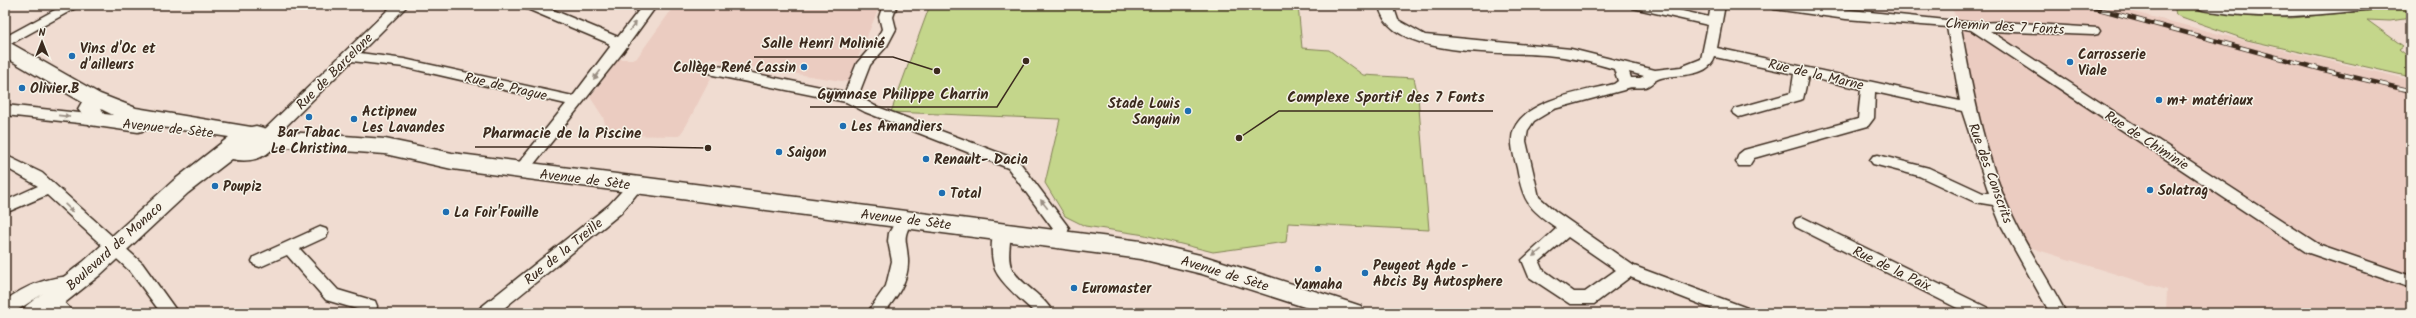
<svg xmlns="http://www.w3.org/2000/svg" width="2416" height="318" font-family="Kalam,sans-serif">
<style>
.built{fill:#ebccc1}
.green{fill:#c4d68b;stroke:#808054}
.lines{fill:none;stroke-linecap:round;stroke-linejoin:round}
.minor-casing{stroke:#3b2a1e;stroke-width:3}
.secondary-casing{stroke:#3b2a1e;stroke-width:3}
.minor{fill:#f7f3e8;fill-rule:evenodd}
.secondary{fill:#f7f3e8;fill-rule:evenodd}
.rail-casing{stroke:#3b2a1e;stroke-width:4.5}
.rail{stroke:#f7f3e8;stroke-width:3;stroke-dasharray:9;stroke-linecap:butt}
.oneway{fill:#998e83}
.poi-dot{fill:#1f6fb2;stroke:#f7f3e8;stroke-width:1.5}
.labels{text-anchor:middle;stroke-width:3;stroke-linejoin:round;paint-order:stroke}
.street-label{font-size:14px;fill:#3b2a1e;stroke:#f7f3e8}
.poi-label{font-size:14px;font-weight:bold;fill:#3b2a1e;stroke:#f7f3e8;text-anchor:start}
.leader{fill:none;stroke:#3b2a1e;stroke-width:1.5}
.callout-dot{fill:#3b2a1e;stroke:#f7f3e8;stroke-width:1.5}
.callout-label{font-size:15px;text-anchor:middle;font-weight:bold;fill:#3b2a1e;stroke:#f7f3e8;stroke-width:3;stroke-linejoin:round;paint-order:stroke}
</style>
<rect width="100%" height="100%" fill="#f0dcd1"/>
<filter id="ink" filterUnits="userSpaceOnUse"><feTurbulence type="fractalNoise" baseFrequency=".025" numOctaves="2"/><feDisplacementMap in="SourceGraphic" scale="8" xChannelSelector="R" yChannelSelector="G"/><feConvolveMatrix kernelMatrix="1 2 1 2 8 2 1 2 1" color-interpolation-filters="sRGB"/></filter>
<g filter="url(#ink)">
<g class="built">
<polygon points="675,5 880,5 848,82 720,62 722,60 710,58 700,72 711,78 686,126 679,136 608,135 603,117 590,97 619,59 636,59"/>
<polygon points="1950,5 2106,5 2258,44 2411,80 2411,313 2166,313 2167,290 2009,241 1963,104 1958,21"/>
</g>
<g class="green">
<polygon points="930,5 1102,5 1141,8 1148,5 1298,5 1302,48 1329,50 1363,75 1414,78 1418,96 1429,230 1288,223 1286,242 1213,252 1145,235 1085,226 1065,216 1045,183 1060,119 891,112"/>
<polygon points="2174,5 2255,17 2292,18 2411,6 2411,18 2390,21 2367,20 2403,46 2399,49 2411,59 2411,77 2247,40 2176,15"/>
</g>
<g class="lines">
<g class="minor-casing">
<g id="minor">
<polygon points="64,5 81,5 5,47 5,37"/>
<polygon points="393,5 408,5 360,53 404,59 573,96 610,47 608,43 525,8 523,5 541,5 618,37 643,5 657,5 623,52 526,174 516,174 513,170 566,104 404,67 352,61 272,140 262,140 260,136 262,132"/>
<polygon points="883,5 897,5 893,17 896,29 887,46 870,65 858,96 875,106 1018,160 1069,228 1064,242 1058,244 1052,242 1050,238 1053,229 1008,168 865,112 846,102 713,75 706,70 713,65 845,92 857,63 876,41 882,29 879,17"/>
<path d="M1379,5H1393L1398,20L1425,35L1571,49L1655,70L1681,67L1701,59L1708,25L1633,8L1631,5H1656L1709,17L1711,5H1725L1717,48L1960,101L1947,27L1846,19L1774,9L1767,5H1803L1975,23L2001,22L2098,28L2100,31L2098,34L2093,35L1990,31L2318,244L2411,276V288L2306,252L1971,30L1961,28C1973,95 1986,164 2017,226C2032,256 2051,284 2066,313H2050L2001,225L1993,205L1975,202L1919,176L1873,164L1870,160L1873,156L1878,155L1929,168L1983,193H1989L1962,111L1875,92L1874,118L1868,126L1754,158L1749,166H1739L1736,162L1739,154L1744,150L1858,119L1861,89L1808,77L1803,99L1739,117L1732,112L1734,109L1791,93L1794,74L1715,57C1708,80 1672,73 1658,79C1653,81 1650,86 1645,87C1637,89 1631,85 1624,90L1554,109L1534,121L1528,130L1526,141L1539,197L1555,211L1634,266L1747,308L1749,313H1723L1630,277L1594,304H1570L1529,277L1522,260L1557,228C1529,209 1523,202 1517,168C1514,156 1509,141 1514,129C1526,99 1586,91 1614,84L1618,81L1614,69C1592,62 1569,57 1546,55C1505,51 1387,59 1379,5ZM1629,72L1644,76L1640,78H1631ZM1568,237L1616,270L1585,292H1574L1542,269L1539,262Z"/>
<path d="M2194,5L2282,10L2334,5H2383L2376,9C2322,14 2271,21 2217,12C2210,11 2198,11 2194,5Z"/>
<polygon points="5,105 98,115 105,120 98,125 5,115"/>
<polygon points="5,155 42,173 142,263 178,313 161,313 130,271 47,195 5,213 5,201 38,186 5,167"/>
<polygon points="636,180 641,181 644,185 621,213 498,313 478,313 480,308 609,205 631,181"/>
<path d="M905,213L911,215L913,219C901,241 907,238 908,260C909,281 896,298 884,313H867L886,286L892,261L888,241L889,233L899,215Z"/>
<polygon points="1802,217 1988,308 1990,313 1967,313 1796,227 1794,223 1796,219"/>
<path d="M1002,224L1008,226C1014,237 1005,256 1012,269C1022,286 1044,295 1053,313H1035C1023,301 1007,289 998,275C990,263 990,237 996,226Z"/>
<polygon points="320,227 326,229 328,233 326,237 300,249 338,290 375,301 377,306 376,313 360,313 360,310 326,300 287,255 260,267 254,265 252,261 254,257"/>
<path d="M74,276L80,278L82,282L80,286L47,291L13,313H5V301C26,285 47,277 74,276Z"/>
<polygon points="51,294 57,295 74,313 55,313 43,300 45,295"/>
</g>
</g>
<g class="secondary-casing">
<path id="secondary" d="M5,42L12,44L100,94L136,108L251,127L256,126L275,131L385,139L452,153L1141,241L1204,256L1352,303L1361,306L1364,313H1323L1202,274L1141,259L452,169L385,154L275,146C265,159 248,163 232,159L188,193L100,275L52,313H23L26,306L83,262L173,181L229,137L148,125L146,130L138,132L90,125L78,109L82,102L5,57ZM101,109L113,115L104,114Z"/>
</g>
<use href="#minor" class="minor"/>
<use href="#secondary" class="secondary"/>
<g class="rail-casing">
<polyline id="rail" points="2084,5 2324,70 2411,91"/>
</g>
<use href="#rail" class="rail"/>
</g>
<defs><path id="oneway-solid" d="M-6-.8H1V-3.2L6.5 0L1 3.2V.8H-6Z"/></defs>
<g class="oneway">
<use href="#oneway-solid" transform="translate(633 26) rotate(-54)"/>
<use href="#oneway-solid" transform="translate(597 75) rotate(128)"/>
<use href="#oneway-solid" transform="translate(64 116) rotate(6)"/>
<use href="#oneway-solid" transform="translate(1044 204) rotate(-128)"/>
<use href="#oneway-solid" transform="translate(69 208) rotate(43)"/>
<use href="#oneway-solid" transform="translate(1537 253) rotate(141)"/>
</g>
</g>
<g class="poi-dot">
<circle cx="72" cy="56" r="4"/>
<circle cx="2070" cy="62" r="4"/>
<circle cx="804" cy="67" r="4"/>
<circle cx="22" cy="88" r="4"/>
<circle cx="2159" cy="100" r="4"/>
<circle cx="1188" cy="111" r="4"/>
<circle cx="309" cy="117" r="4"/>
<circle cx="354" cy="119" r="4"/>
<circle cx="843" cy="126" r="4"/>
<circle cx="779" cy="152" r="4"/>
<circle cx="926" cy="159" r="4"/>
<circle cx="215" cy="186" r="4"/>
<circle cx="2150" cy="190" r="4"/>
<circle cx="942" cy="193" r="4"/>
<circle cx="446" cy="212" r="4"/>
<circle cx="1318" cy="269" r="4"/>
<circle cx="1365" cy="273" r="4"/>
<circle cx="1074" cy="288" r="4"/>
</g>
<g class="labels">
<g class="street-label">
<text transform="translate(2005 26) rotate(3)" y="5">Chemin des 7 Fonts</text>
<text transform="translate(334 71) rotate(-45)" y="5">Rue de Barcelone</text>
<text transform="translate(1816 74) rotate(13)" y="5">Rue de la Marne</text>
<text transform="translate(506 86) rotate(13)" y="5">Rue de Prague</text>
<text transform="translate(168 128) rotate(6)" y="5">Avenue de Sète</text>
<text transform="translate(2147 140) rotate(33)" y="5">Rue de Chiminie</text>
<text transform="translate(1991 173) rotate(70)" y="5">Rue des Conscrits</text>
<text transform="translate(585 179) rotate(7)" y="5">Avenue de Sète</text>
<text transform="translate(906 219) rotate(7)" y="5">Avenue de Sète</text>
<text transform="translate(114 246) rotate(-42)" y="5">Boulevard de Monaco</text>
<text transform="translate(563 251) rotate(-39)" y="5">Rue de la Treille</text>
<text transform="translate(1892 268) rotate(26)" y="5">Rue de la Paix</text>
<text transform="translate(1225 273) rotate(17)" y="5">Avenue de Sète</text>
</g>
<g class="poi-label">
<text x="80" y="53">Vins d'Oc et<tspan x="80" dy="16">d'ailleurs</tspan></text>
<text x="2078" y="59">Carrosserie<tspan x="2078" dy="16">Viale</tspan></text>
<text x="796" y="72" text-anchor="end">Collège René Cassin</text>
<text x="30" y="93">Olivier.B</text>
<text x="2167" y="105">m+ matériaux</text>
<text x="1180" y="108" text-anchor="end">Stade Louis<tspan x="1180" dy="16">Sanguin</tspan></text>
<text x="362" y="116">Actipneu<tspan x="362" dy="16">Les Lavandes</tspan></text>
<text x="851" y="131">Les Amandiers</text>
<text x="309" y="137" text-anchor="middle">Bar Tabac<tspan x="309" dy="16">Le Christina</tspan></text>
<text x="787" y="157">Saigon</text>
<text x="934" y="164">Renault- Dacia</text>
<text x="223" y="191">Poupiz</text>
<text x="2158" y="195">Solatrag</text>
<text x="950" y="198">Total</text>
<text x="454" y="217">La Foir'Fouille</text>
<text x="1373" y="270">Peugeot Agde -<tspan x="1373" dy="16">Abcis By Autosphere</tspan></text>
<text x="1318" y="289" text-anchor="middle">Yamaha</text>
<text x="1082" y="293">Euromaster</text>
</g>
</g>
<path class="leader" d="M937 71L893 57H754M1026 61L997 107H810M1239 138L1279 111H1493M708 148L650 147H475"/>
<g class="callout-dot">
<circle cx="937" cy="71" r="4"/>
<circle cx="1026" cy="61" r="4"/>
<circle cx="1239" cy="138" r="4"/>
<circle cx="708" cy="148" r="4"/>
</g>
<g class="callout-label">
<text x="823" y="48">Salle Henri Molinié</text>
<text x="903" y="99">Gymnase Philippe Charrin</text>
<text x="1386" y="102">Complexe Sportif des 7 Fonts</text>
<text x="562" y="138">Pharmacie de la Piscine</text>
</g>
<rect width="2416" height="318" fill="none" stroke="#f7f3e8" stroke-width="20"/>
<rect x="10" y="10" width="2396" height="298" fill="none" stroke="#3b2a1e" stroke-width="1.5" filter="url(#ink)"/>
<g transform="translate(42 42)" stroke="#f7f3e8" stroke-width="3" paint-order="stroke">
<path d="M0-3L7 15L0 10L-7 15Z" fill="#3b2a1e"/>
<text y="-6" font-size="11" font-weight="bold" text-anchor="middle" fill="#3b2a1e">N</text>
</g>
</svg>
